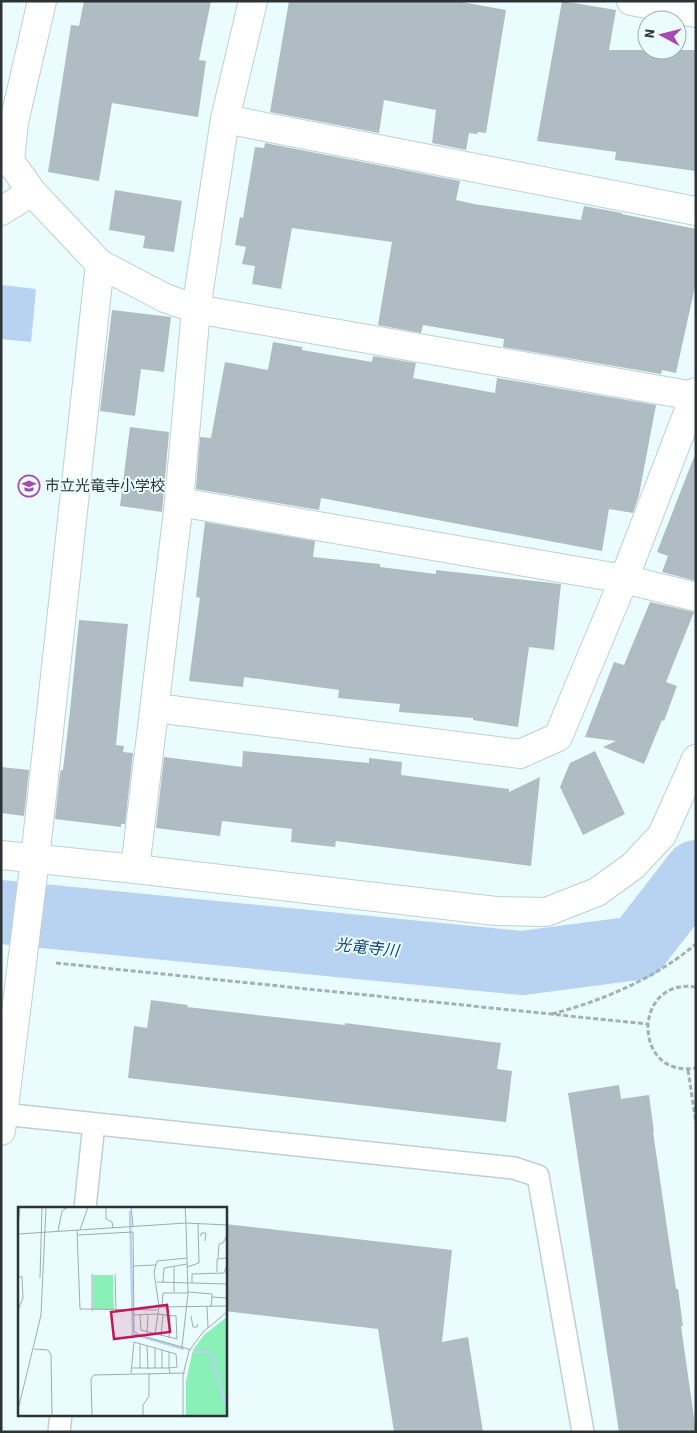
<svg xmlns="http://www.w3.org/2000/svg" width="697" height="1433" font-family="'Source Sans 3','Noto Sans JP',sans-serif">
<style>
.water{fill:#b8d2f1}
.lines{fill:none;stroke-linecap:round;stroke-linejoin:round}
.river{stroke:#b8d2f1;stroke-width:64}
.building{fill:#afbcc3}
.lane-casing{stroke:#bfcfd1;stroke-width:24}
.street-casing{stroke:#bfcfd1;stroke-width:30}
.secondary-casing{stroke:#bfcfd1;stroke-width:30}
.path{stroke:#a4b1b3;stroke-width:3;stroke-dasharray:5 2.5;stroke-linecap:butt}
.lane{stroke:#fff;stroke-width:21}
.street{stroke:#fff;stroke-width:28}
.secondary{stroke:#fff;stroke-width:28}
.labels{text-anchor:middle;stroke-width:4;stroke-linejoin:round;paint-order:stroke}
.poi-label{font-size:15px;fill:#2d3334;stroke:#ebfcfe;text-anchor:start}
.water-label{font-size:16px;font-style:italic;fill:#184474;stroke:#ebfcfe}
.inset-river{fill:none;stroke:#b8d2f1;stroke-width:2.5}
.inset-road{fill:none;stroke:#9facad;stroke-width:1}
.view{fill:#c2185b;fill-opacity:0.15;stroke:#c2185b;stroke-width:2.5}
.inset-edge{fill:none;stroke:#2d3334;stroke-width:2.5}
</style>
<rect width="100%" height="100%" fill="#ebfcfe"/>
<polygon class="water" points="1,285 36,289 31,342 1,339"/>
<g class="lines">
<polyline class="river" points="1,912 522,963 637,948 696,872"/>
</g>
<g class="building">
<polygon points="84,1 211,1 199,60 206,61 198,117 112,103 99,181 48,172 71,25 79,26"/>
<polygon points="289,1 456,1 506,10 486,133 478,132 477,134 469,133 466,150 432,143 436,110 384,100 379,133 270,112"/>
<polygon points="562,1 616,10 609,50 696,50 696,171 615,160 616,152 537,141"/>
<polygon points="265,143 460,181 456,200 474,204 581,220 584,206 622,213 622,214 696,229 696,282 676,373 662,370 661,374 503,347 504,339 423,325 421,333 378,325 392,242 292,228 281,289 252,284 255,266 242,264 246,247 235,245 240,217 243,218 255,147 264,148"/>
<polygon points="115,190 182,201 174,252 143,248 145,236 109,230"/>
<polygon points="112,310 171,317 164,372 141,369 135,416 100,411"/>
<polygon points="273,342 302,347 302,350 372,362 373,356 416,363 413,378 495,393 497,378 656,405 639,495 633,513 609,509 602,551 321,498 319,510 196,489 200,437 211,438 225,362 268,370"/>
<polygon points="130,427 169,432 162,512 120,506"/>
<polygon points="694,457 696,457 696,581 662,572 668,556 657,552"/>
<polygon points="205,522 315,541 313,557 380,564 380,567 436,574 436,570 561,584 554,650 529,647 518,727 473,720 473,718 399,712 400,704 338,698 339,690 244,677 243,687 189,681 200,598 196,597"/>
<polygon points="650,602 694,612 666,682 677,686 664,721 662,720 644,764 603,747 616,741 585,737 614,662 624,665"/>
<polygon points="79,620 128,624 116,745 124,746 123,752 133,753 125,824 121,824 121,827 55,819 60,774 61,770 63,770 70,711"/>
<polygon points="243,751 369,763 369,758 402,762 401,775 509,789 509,792 540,777 531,866 336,841 335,847 291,842 292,829 222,821 220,836 156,828 164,757 242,767"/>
<polygon points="595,751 625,814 583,835 560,787 570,763"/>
<polygon points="1,767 29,770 24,816 1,813"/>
<polygon points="151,1000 188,1005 187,1007 345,1025 345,1023 501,1043 497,1069 512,1071 506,1122 128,1078 134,1026 147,1028"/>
<polygon points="619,1085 621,1099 649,1095 654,1132 653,1132 676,1289 678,1289 683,1326 681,1326 696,1432 619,1432 568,1093"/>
<polygon points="225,1224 452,1250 442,1342 468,1337 483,1432 394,1432 378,1329 225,1311"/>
</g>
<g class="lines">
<g class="lane-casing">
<g id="lane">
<polyline points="3,1114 514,1168 538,1176 583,1432"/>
<polyline points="85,1208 94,1124"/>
<polyline points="59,1432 61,1414"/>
</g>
</g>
<g class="street-casing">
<g id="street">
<polyline points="631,1 696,13"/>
<polyline points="225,119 696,211"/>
<polyline points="32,192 10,161 14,122 42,1"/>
<polyline points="1,211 32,192 100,264 165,298 196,309 694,396"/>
<polyline points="179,502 624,579 696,597"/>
<polyline points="156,708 520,754 558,737 624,579 696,392"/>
<polyline points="35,859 100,264"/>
<polyline points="135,869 179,502 196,309 225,119 253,1"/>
</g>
</g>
<g class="secondary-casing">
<g id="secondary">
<polyline points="1,855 135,869 496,911 546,912 597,892 633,866 662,835 696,759"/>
<polyline points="1,1131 35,859"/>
</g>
</g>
<g class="path">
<polyline points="56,963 647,1024"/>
<path d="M696,987C632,977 632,1079 696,1068"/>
<path d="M552,1014C604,1000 654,979 696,944"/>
<polyline points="688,1070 696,1123"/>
</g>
<use href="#lane" class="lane"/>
<use href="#street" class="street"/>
<use href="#secondary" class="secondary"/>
</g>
<defs>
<g id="school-ring" transform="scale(1.125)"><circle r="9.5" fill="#ebfcfe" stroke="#a849b1" stroke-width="1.5"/><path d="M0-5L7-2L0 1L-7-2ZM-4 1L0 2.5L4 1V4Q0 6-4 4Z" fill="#a849b1"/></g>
</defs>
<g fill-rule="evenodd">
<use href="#school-ring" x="29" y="486"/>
</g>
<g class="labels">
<g class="poi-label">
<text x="45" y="491">市立光竜寺小学校</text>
</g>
<g class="water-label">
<text transform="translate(367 947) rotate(6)" y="6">光竜寺川</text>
</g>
</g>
<g transform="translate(18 1207)">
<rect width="209" height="209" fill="#ebfcfe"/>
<path d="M75,68H95L96,102H75ZM209,110V208H168V174L175,143L186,128Z" fill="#89f0b8"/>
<path class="inset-river" d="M112,4L115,127L166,142M175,145H190L197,153L195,160L201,169L200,176L209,200"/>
<path class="inset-road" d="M88,0V12L94,15L95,21M113,0L115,19M167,0L168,16M168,16L170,86L164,140L173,143M0,20L2,0M59,23L62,102L139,103M62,23L70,0M40,24L44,4L50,0M0,27L168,16L209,18M60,28L115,25L116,124L121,128L164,140M183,29V26H188L187,34M200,51L201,37L205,36L209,28M138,58L139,54L169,51M115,59L138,58L136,65L141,100L137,127M156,60V85M169,60L181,56L180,16M199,65V52L209,51M74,67V104M97,67L98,104M0,70H4L5,91L0,103M22,71L24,0M139,75L209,77M145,75L146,61L169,57M174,76V67L206,66L209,58M170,85L194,87V91M144,99L145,86H170M193,99L194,90L209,91M141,100L209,99M189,100L190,121M116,108L138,107L158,109L159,132L123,123L122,108M173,109L175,120H179L180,117M129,126L130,108M143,129L145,108M151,131L152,108M122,137V161M129,139L130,162M137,141V161M16,142L30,143L33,148L34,208M144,143V161M114,161H151V145M113,166L116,135L158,147L159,160L151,161L152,166M0,203L23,108L28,0M74,208L73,172L76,168L167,166M125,208V198L131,189V166M165,208V168L171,144L185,125L209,105"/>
<path class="view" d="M149,98L152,125L96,132L93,105Z"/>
<rect width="209" height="209" class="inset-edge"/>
</g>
<rect width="697" height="1433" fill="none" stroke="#2d3334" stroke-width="5"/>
<g transform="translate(662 35) rotate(277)"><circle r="24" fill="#ebfcfe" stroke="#9facad"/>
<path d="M0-4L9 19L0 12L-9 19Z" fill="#a849b1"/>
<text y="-8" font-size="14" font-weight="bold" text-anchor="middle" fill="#2d3334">N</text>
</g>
</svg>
